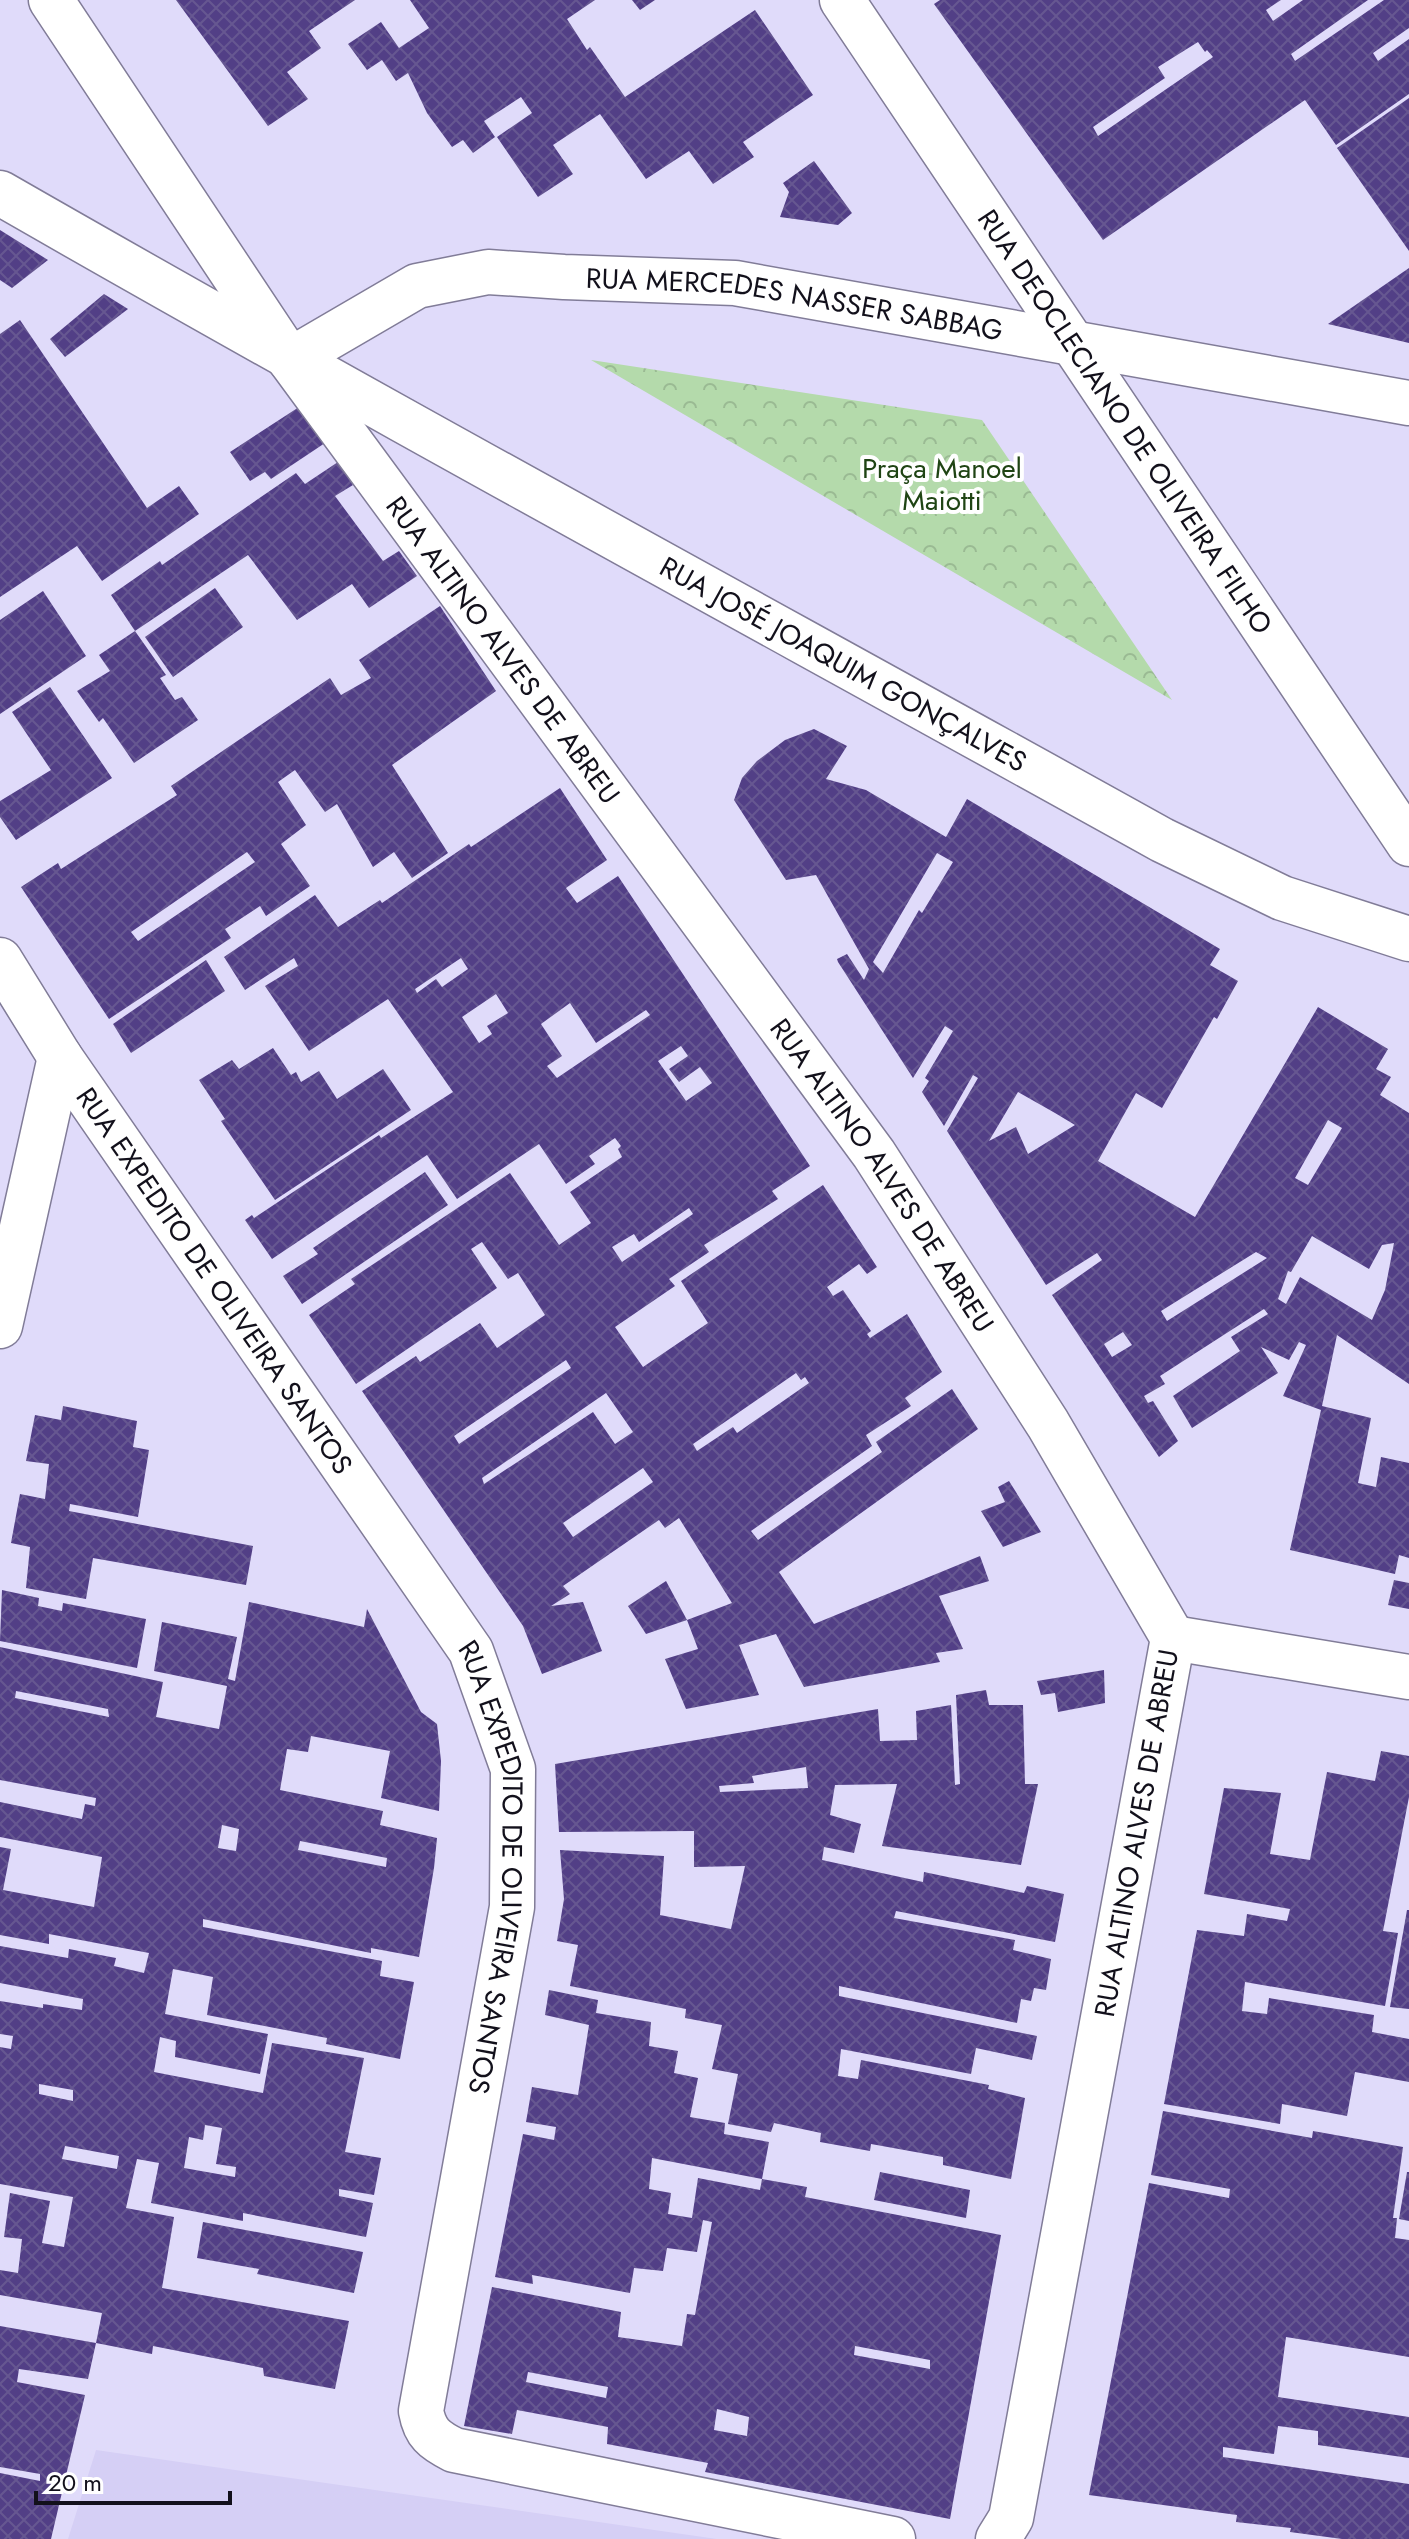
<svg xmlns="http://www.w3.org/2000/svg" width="1409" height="2539" font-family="Jost,sans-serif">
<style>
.built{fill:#d5cff5}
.park{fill:url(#park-crowns)}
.building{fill:url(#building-cross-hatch);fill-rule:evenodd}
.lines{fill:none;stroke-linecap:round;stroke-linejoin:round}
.minor-casing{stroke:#817c98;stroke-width:47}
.tertiary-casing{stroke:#817c98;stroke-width:47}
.minor{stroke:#fff;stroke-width:44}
.tertiary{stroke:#fff;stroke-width:44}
.labels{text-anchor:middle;stroke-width:8;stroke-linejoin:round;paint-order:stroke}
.street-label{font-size:28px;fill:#12101b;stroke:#fff}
.park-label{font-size:28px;fill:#1f4414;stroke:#fff}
</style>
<defs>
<pattern id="park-crowns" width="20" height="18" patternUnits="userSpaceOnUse" patternTransform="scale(2)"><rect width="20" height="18" fill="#b4daab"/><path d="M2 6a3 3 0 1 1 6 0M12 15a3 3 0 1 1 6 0" fill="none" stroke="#9aba93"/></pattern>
<pattern id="building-cross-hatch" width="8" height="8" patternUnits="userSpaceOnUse" patternTransform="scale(2)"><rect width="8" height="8" fill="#523f86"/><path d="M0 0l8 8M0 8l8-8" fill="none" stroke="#665791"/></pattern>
</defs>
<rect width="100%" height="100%" fill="#e0dbfa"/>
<polygon class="built" points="96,2450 717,2539 68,2539"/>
<polygon class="park" points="591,360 982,420 1172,700"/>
<g class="building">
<polygon points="176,0 355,0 309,31 321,48 287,72 308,99 268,126"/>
<polygon points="410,0 595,0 567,19 587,50 590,47 625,97 755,10 813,95 743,142 754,157 713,184 689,151 646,179 600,114 553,145 573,174 538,197 497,137 532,113 521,97 484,121 495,137 473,153 463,140 452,147 427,113 408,73 396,81 382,60 367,70 348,44 381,22 399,48 429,28"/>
<polygon points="632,0 655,0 640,10"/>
<path d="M940,0H1281L1266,10L1273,21L1303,0H1368L1291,54L1295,61L1384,0H1409V28L1373,53L1378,61L1409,39V94L1336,145L1305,100L1103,240L934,4ZM1198,42L1205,52L1207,50L1213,57L1098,136L1093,127L1165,78L1158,67Z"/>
<polygon points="1409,98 1409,251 1337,148"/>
<polygon points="814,161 852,213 838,225 780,217 789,192 783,183"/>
<polygon points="0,230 48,260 12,288 0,280"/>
<polygon points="1409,268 1409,343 1328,324"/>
<polygon points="104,294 128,309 65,357 50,339"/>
<polygon points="20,320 147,508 179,486 199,514 102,581 77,546 0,597 0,334"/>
<polygon points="299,407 325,443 271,479 265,472 250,481 230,452"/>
<polygon points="338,462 353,485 335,496 383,561 399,551 417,576 369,608 352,584 297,620 248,555 135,631 111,595 160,561 162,565 296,473 305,484"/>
<polygon points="215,588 243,627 173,677 145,637"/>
<polygon points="43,591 86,656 0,714 0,620"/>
<path d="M440,606L496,691L392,765L448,853L412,878L394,852L373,867L337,804L325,812L295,770L278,782L306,825L281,844L310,886L266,916L260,906L225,929L231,938L109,1019L21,887L58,863L61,869L177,795L171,786L330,678L341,695L371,678L359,660ZM247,852L255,862L138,941L131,932Z"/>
<polygon points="135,631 166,675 160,678 175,700 182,697 198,720 134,763 103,718 99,722 77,691 110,671 99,655"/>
<polygon points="50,687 112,778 16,840 0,817 0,801 51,770 12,712"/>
<path d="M814,729L847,746L826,779L866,790L946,837L967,799L1220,949L1210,965L1238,981L1217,1019L1214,1017L1162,1108L1136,1093L1098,1161L1195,1217L1318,1007L1388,1049L1376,1069L1391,1077L1380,1095L1409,1113V1384L1337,1335L1322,1406L1371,1418L1358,1483L1376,1487L1381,1457L1409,1463V1558L1399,1555L1395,1574L1290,1550L1321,1410L1283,1396L1306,1345L1299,1342L1289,1360L1261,1347L1278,1373L1192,1428L1173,1396L1240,1351L1231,1337L1268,1314L1264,1309L1160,1376L1165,1384L1144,1396L1148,1403L1153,1401L1178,1441L1159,1457L1052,1295L1102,1260L1097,1253L1046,1285L947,1131L978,1078L973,1075L944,1126L922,1092L929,1081L925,1078L953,1031L945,1026L913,1078L838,962L837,959L847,954L864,980L869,969L816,875L786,880L734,800L742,778L757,761L785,740ZM937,853L953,862L922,913L919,910L883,973L873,962ZM1018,1092L1055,1113L1075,1125L1028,1154L1016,1127L989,1141ZM1328,1120L1342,1128L1308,1185L1295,1178ZM1312,1236L1369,1269L1382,1245L1394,1243L1385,1290L1372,1320L1300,1277L1286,1304L1278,1299L1288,1271L1291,1272ZM1256,1252L1267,1258L1167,1321L1161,1311ZM1123,1332L1132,1345L1112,1357L1104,1344Z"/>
<path d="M560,788L607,860L566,888L577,903L618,876L810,1166L772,1191L778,1199L704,1245L709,1252L669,1279L675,1286L615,1327L643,1367L708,1323L681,1281L823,1185L877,1267L867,1274L859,1264L827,1287L833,1296L843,1290L871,1331L867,1334L870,1338L907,1314L942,1372L905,1398L911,1406L866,1435L872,1446L751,1531L758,1540L882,1452L876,1442L952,1389L978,1429L779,1572L814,1624L980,1556L989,1581L939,1596L963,1649L936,1653L940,1662L804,1687L776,1634L739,1645L759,1695L686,1709L665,1659L698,1649L687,1620L732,1603L679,1518L665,1528L659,1520L563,1586L570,1594L551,1606L583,1602L602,1651L542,1674L523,1626L362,1391L416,1356L420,1362L480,1323L497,1348L545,1315L518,1273L508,1279L482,1242L471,1249L497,1288L356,1384L309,1315L355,1284L351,1279L510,1173L559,1245L591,1223L570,1192L622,1157L618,1149L621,1146L615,1138L589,1156L595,1164L566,1184L539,1144L457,1199L427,1155L272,1259L245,1220L252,1215L254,1218L379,1135L381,1138L453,1092L388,999L309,1051L265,986L298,966L294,958L245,990L224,957L315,895L338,927L380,900L382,903L469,844L471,847ZM461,958L468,969L442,987L436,979L417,993L415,989ZM496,994L508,1013L487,1026L492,1034L479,1043L462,1017ZM570,1003L596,1043L646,1010L650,1015L557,1078L547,1066L562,1056L541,1024ZM681,1046L688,1056L669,1069L679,1082L700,1067L712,1083L686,1101L658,1061ZM689,1208L693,1214L622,1262L612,1247L634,1234L639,1242ZM566,1360L571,1368L459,1444L454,1436ZM796,1373L801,1380L805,1377L809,1383L737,1433L733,1427L697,1451L693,1444ZM606,1393L633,1432L615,1444L593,1412L484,1484L482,1478ZM643,1468L653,1482L573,1537L563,1523Z"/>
<polygon points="206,960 225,991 131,1053 113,1024"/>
<polygon points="273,1048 291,1075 296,1072 301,1082 319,1071 337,1099 383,1069 411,1110 275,1200 221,1121 225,1119 199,1080 232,1060 239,1069"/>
<polygon points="425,1172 448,1205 302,1304 283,1276 318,1254 313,1248"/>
<polygon points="63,1406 137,1421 133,1447 149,1450 138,1517 70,1504 69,1511 253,1546 246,1585 93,1558 86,1599 26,1588 30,1547 11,1543 20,1494 45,1499 49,1464 26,1461 35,1415 61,1420"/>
<polygon points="1009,1481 1041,1532 1003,1547 981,1511 1005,1502 998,1487"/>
<polygon points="1394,1580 1409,1583 1409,1609 1388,1605"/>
<polygon points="666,1581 687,1620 646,1634 628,1606"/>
<polygon points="2,1590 39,1598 38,1606 62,1611 63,1603 146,1619 137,1668 0,1641"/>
<path d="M249,1602L364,1627L367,1609L421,1712L437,1724L441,1761L439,1811L381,1798L390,1751L311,1736L308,1752L287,1749L280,1790L383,1811L380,1825L437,1838L434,1868L419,1957L371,1948V1953L203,1919V1927L382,1961L380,1976L414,1982L400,2059L326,2044L327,2038L207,2015L213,1977L173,1969L165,2014L268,2034L260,2074L175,2057L176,2041L160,2037L154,2072L263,2093L272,2043L364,2058L345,2152L381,2158L374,2195L339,2189V2196L373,2203L366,2237L243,2213V2221L151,2203L159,2163L137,2159L126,2208L174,2217L162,2288L349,2321L335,2389L264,2376L263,2368L153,2346L152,2354L96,2343L88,2379L19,2369L17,2382L85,2395L51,2539H0V2473L40,2481V2474L0,2467V2326L96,2343L102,2313L0,2295V2270L18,2273L22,2239L4,2237L10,2193L50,2201L42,2243L64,2247L73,2197L0,2184V2047L11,2049L13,2036L0,2034V2001L43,2008V2004L82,2010L83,1999L0,1983V1946L68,1958L69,1949L116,1958L114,1966L144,1973L149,1953L49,1934V1944L0,1935V1847L11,1849L3,1890L94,1907L102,1857L0,1837V1802L82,1819L85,1804L95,1806L96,1798L0,1780V1647L163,1682L156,1717L219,1729L227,1686L154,1671L162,1622L237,1637L228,1679L235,1681ZM16,1691L108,1709L109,1717L15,1698ZM222,1825L239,1829L236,1851L218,1848ZM300,1841L387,1858L386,1867L298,1850ZM39,2084L73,2090V2101L39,2094ZM205,2125L222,2128L216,2164L236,2167L235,2177L184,2168L189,2137L203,2140ZM65,2146L119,2156L117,2169L62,2159Z"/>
<polygon points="1104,1670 1105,1703 1058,1712 1055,1693 1041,1695 1037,1681"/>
<path d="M986,1690L989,1705H1023L1025,1784H1038L1021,1865L882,1846L897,1784L835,1785L830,1815L861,1824L854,1853L824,1847L822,1860L923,1882L924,1872L1024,1893L1027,1886L1064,1894L1055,1942L896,1911L894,1918L1015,1940L1013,1950L1051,1959L1046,1990L1034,1988L1031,2001L1021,1999L1017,2023L839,1986V1996L1037,2036L1032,2060L976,2048L971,2074L841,2049L838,2076L858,2079L861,2060L989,2085L988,2089L1025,2098L1011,2179L943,2165V2157L871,2144L870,2151L820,2142L821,2133L774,2123L771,2132L728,2124L738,2074L712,2069L722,2025L685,2018L686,2009L570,1986L578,1945L557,1941L564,1899L560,1850L664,1856L660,1915L731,1929L745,1866L694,1867V1831L559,1832L555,1764L878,1709L880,1741L917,1740L916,1711L951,1705L955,1785L960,1784L956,1695ZM806,1767L808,1788L720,1792L719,1786L754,1783L752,1776Z"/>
<polygon points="1381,1751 1409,1756 1409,1797 1383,1931 1398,1933 1385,2006 1245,1982 1242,2011 1267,2014 1269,1998 1374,2015 1372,2032 1409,2039 1409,2082 1355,2072 1347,2116 1282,2104 1280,2124 1164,2104 1197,1930 1244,1936 1247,1914 1287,1921 1290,1909 1204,1894 1224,1788 1281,1793 1270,1854 1310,1860 1327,1772 1375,1781"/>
<polygon points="1407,1910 1409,1910 1409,2009 1390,2007"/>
<path d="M549,1990L598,2000L596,2013L651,2022L649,2046L678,2051L674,2073L698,2078L690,2117L725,2123L724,2134L769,2142L762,2179L652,2158L649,2189L671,2193L668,2214L692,2218L698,2178L760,2190L762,2179L807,2187L805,2197L1001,2235L950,2519L705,2472L708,2463L607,2444L608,2427L517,2410L512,2434L464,2426L492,2287L621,2312L618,2337L682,2346L687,2314L695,2315L712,2222L703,2220L697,2252L667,2248L663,2271L634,2268L630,2293L532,2275L533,2284L495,2277L523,2134L554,2140L556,2127L526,2122L532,2087L578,2095L589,2025L545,2015ZM855,2346L930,2360V2369L854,2355ZM528,2372L608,2387L606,2398L526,2382ZM717,2409L749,2417L747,2436L714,2430Z"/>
<polygon points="1163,2111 1312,2138 1313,2131 1403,2147 1393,2218 1397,2218 1395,2238 1409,2240 1409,2357 1286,2337 1278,2397 1409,2417 1409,2458 1318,2445 1318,2431 1278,2426 1274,2454 1223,2447 1223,2457 1409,2484 1409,2539 1342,2539 1290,2532 1291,2528 1236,2522 1237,2515 1089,2495 1149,2183 1229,2198 1230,2189 1151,2175"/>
<polygon points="880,2172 970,2190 966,2218 874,2200"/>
<polygon points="1407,2172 1409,2172 1409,2221 1399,2219"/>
<polygon points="203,2222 363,2252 354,2293 257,2274 259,2269 197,2258"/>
</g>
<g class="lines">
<g class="minor-casing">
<g id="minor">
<path id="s1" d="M51,0L290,360L874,1154L1048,1424L1173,1638L1011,2518L998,2539"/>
<path id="s2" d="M0,193C385,414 775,625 1162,840L1282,898L1409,939"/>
<path id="s3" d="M290,360L417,286L488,272L564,277L735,283L1409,403"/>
<path id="s4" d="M0,960L60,1057L471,1651L513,1769L512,1907L421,2411C425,2433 434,2440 454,2450L893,2539"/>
<polyline points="0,1326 60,1057"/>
<polyline points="1173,1638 1409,1677"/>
</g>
</g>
<g class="tertiary-casing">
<g id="tertiary">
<path id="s5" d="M842,0L1409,844"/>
</g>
</g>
<use href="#minor" class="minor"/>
<use href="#tertiary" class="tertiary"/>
</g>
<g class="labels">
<g class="street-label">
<text dy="10" stroke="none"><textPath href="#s3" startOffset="528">RUA MERCEDES NASSER SABBAG</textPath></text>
<text dy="10" stroke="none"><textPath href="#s5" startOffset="508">RUA DEOCLECIANO DE OLIVEIRA FILHO</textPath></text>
<text dy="10" stroke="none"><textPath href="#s1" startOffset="792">RUA ALTINO ALVES DE ABREU</textPath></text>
<text dy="10" stroke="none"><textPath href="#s2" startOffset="966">RUA JOSÉ JOAQUIM GONÇALVES</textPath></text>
<text dy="10" stroke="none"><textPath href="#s1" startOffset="1440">RUA ALTINO ALVES DE ABREU</textPath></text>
<text dy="10" stroke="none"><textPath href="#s4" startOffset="386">RUA EXPEDITO DE OLIVEIRA SANTOS</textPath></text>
<text transform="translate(1136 1833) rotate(-80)" y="10">RUA ALTINO ALVES DE ABREU</text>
<text dy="10" stroke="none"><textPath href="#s4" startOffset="1058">RUA EXPEDITO DE OLIVEIRA SANTOS</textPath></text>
</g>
<g class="park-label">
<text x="942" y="478">Praça Manoel<tspan x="942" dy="32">Maiotti</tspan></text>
</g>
</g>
<path d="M36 2491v12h194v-12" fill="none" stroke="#12101b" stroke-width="4"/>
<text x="48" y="2491" font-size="24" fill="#12101b" stroke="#ffffff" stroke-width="6" paint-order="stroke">20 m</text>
</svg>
